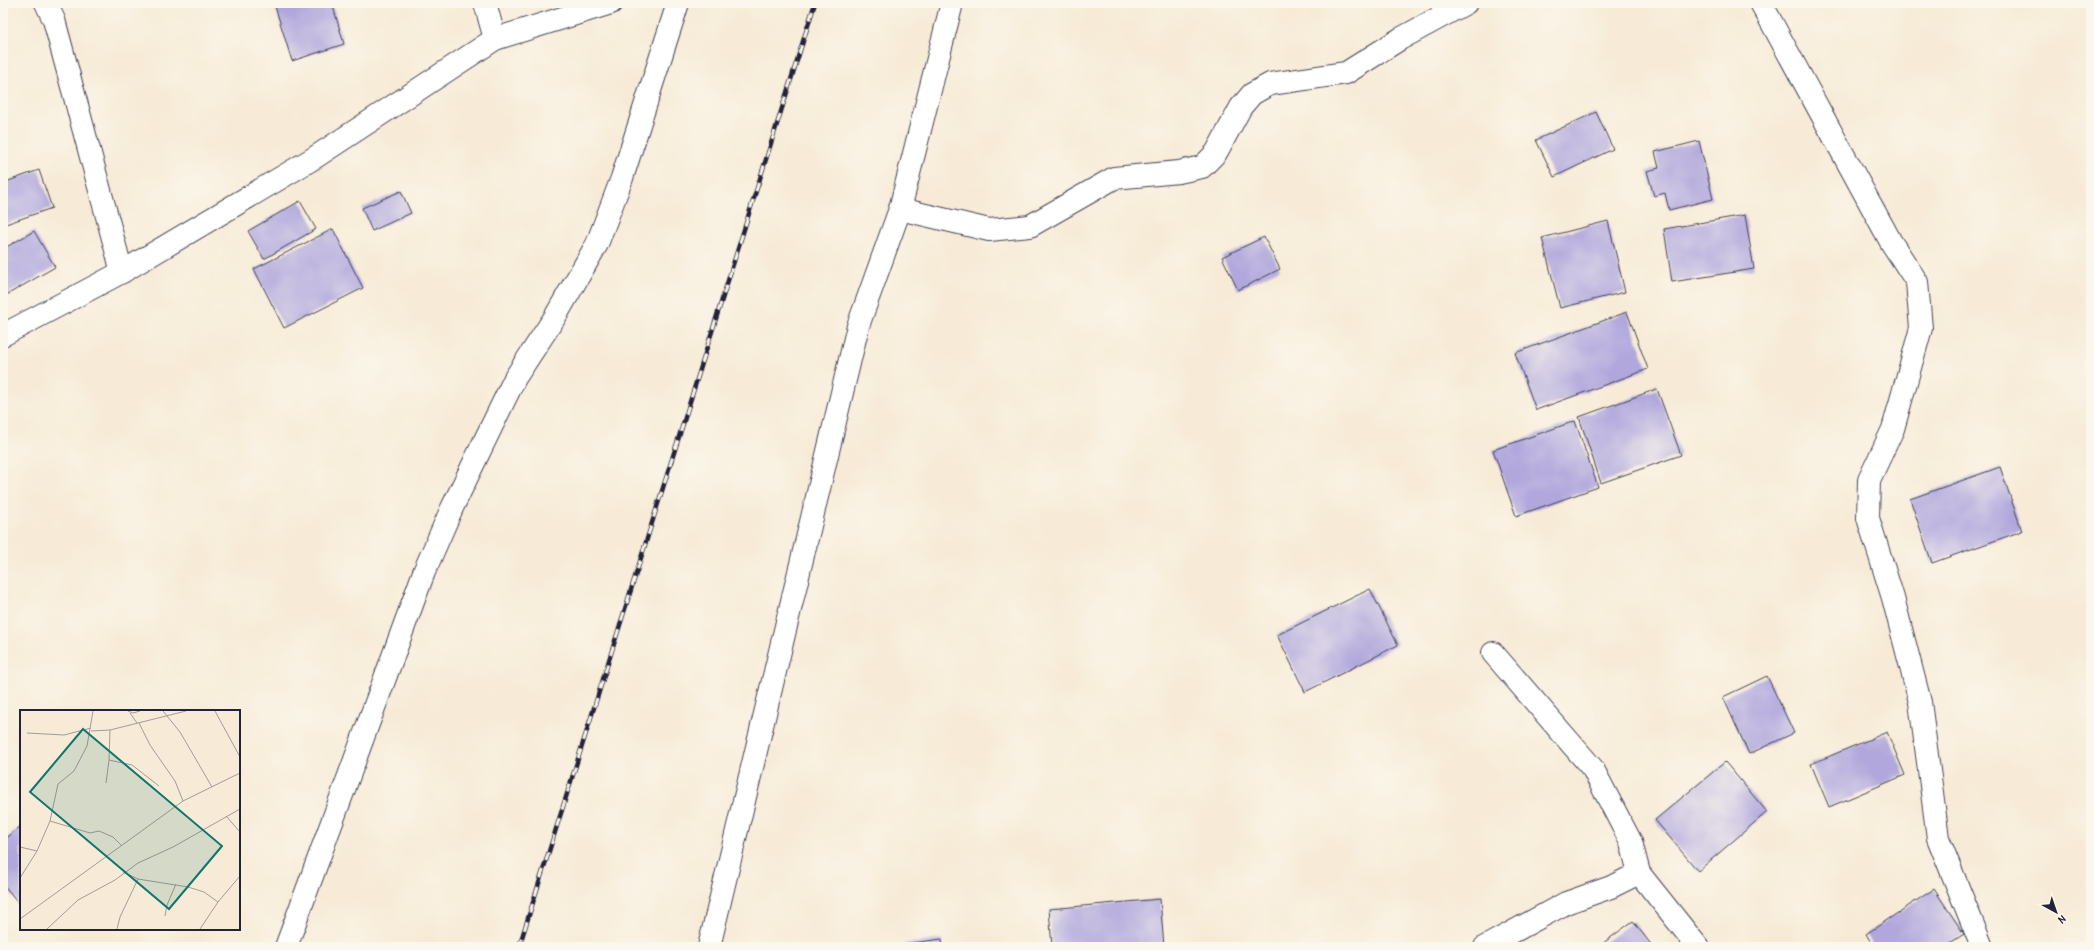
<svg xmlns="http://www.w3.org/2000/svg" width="2094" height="950" font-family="'Patrick Hand',sans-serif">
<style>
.building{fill:#b1a7dd}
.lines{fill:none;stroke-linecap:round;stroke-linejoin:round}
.minor-casing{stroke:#424052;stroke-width:24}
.minor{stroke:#fff;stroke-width:22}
.rail-casing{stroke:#22223b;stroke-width:4.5}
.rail{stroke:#fbf7ec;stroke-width:3;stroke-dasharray:9;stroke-linecap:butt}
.inset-road{fill:none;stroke:#a29b99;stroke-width:1}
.view{fill:#0f766e;fill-opacity:0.15;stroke:#0f766e;stroke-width:2}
.inset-edge{fill:none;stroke:#22223b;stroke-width:2}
</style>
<rect width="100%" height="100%" fill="#fbf7ec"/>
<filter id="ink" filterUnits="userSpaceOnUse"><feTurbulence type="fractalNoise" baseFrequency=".025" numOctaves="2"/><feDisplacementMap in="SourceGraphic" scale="8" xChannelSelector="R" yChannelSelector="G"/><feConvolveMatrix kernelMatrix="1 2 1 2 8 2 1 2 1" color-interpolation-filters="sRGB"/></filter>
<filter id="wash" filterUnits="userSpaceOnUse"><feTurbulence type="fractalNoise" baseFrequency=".012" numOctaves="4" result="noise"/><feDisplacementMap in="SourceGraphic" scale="16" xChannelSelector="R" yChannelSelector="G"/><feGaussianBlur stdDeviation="0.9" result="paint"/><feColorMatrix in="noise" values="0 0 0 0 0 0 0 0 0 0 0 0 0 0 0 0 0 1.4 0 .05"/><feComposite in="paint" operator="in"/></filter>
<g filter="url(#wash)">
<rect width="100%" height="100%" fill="#f7ebd7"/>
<g id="blocks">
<g class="building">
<polygon points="274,3 332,3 344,44 292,61"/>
<polygon points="1596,112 1613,149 1554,177 1536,140"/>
<polygon points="1699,141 1713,199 1669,210 1665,193 1654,196 1647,171 1659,168 1655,152"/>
<polygon points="39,170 52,208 3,225 3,183"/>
<polygon points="401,191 411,213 372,231 362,208"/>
<polygon points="300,201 316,229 264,259 248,231"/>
<polygon points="1745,215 1754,269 1672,282 1664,229"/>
<polygon points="1608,221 1625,292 1560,308 1542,238"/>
<polygon points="333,229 363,288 284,328 254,269"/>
<polygon points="34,231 55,267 3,297 3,249"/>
<polygon points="1264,237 1280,269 1238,290 1222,257"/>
<polygon points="1627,312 1648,369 1536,410 1515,353"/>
<polygon points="1657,389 1681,455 1601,483 1579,417"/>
<polygon points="1575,421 1598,487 1516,516 1493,450"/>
<polygon points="2000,467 2022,531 1932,563 1910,499"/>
<polygon points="1370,589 1398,645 1305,692 1277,635"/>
<polygon points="1767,676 1794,733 1749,754 1723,697"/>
<polygon points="1887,732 1905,775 1829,807 1811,764"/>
<polygon points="1725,762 1767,812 1698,871 1655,820"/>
<polygon points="21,826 21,906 3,884 3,841"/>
<polygon points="1934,889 1964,934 1944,947 1874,947 1866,934"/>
<polygon points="1160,899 1164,947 1052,947 1049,909"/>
<polygon points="1633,921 1653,947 1598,947"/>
<polygon points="942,939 943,947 905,947 904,944"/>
</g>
</g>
</g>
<g filter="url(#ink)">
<use href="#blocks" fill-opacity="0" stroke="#424052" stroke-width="1"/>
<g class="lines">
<g class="minor-casing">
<g id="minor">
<polyline points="46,3 54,20 122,272"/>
<polyline points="485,3 495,39"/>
<polyline points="1761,3 1891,242 1917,282 1921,328 1893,429 1869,480 1868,518 1893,598 1920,702 1938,838 1982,947"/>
<polyline points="900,209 989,230 1030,226 1114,178 1179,172 1202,167 1216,153 1241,107 1252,94 1270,84 1346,73 1400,39 1466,3"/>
<polyline points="3,335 122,272 314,158 495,39 611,3"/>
<polyline points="1493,653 1593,769 1631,842 1639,873"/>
<polyline points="286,947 424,572 452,508 515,378 555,317 597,244 622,178 678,3"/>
<polyline points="709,947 858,326 900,209 952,3"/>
<polyline points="1485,947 1566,903 1611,887 1639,873 1698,947"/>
</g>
</g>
<use href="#minor" class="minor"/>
<g class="rail-casing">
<polyline id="rail" points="519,947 815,3"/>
</g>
<use href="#rail" class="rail"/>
</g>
</g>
<g transform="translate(20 710)">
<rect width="220" height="220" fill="#f7ebd7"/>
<path class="inset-road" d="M108,1L113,3L120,1M143,1L160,22L192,77M195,1L220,47M110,3L117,13M119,13L130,35L155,71L163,91M90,20L89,50L112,55L139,76M71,21L90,20L166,1M7,23L44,25L71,18M86,73L89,50M206,106L220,122M30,111L70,123L79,121L93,127L101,135M0,137L17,141M103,162L118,169L168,177L184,182L198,192M0,168L17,141L30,111L38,74L54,61L67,36L73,1M145,206L147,195L156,174M0,209L163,91L220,63M27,219L58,190L95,170L118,153L153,137L220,99M97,219L100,207L118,169M180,219L198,192L220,166"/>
<path class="view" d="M63,19L202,136L149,199L10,82Z"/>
<rect width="220" height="220" class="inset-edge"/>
</g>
<rect width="2094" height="950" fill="none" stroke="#fbf7ec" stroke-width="16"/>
<g transform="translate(2056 912) rotate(140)" stroke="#fbf7ec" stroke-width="3" paint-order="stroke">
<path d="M0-3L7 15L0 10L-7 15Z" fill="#22223b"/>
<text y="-6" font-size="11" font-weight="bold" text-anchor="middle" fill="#22223b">N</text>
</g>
</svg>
